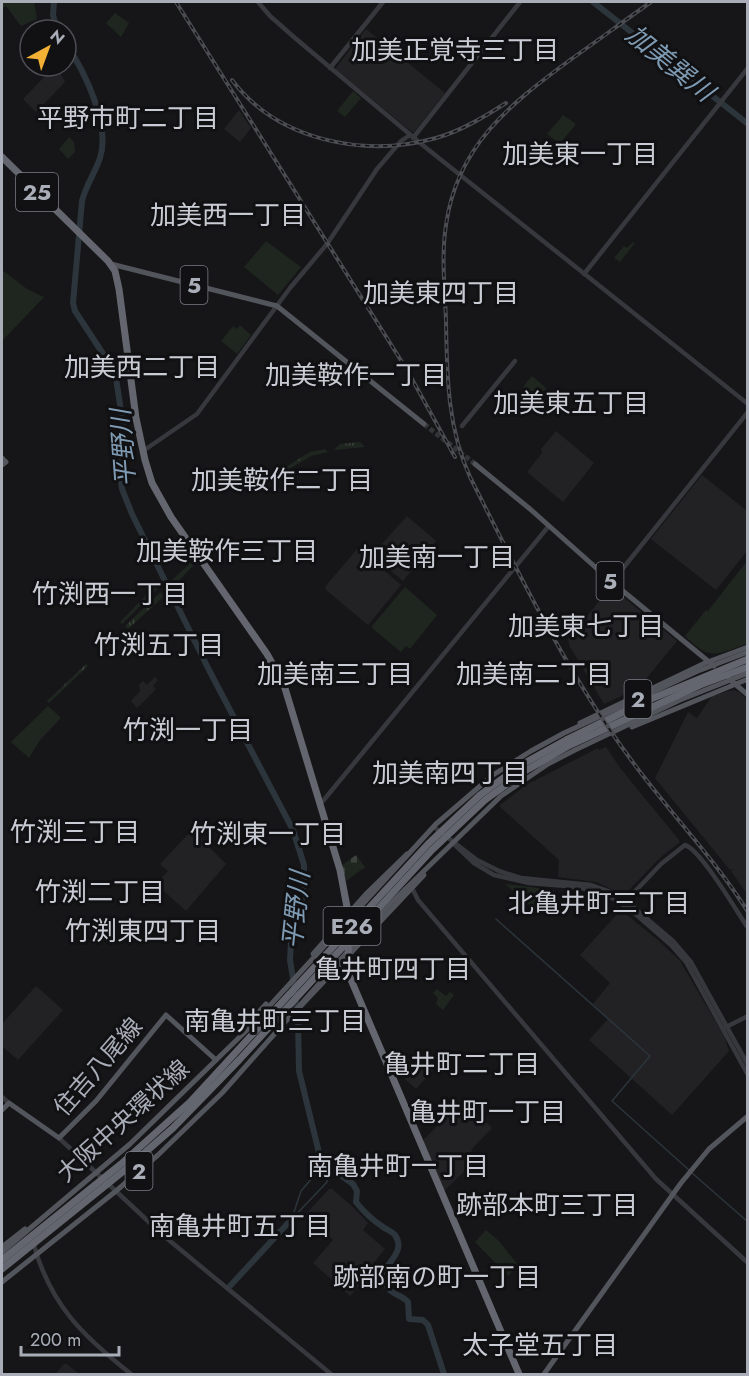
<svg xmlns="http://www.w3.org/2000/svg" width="749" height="1376" font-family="Jost,'Noto Sans JP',sans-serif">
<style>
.built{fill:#222225}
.grass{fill:url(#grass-tufts)}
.cemetery{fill:url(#cemetery-stones)}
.park{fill:#1e261f}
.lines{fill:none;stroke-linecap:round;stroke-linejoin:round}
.stream{stroke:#2c353c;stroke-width:1.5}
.river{stroke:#2c353c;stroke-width:6}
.major-tunnel{stroke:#333438;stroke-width:5;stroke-dasharray:5 2.5;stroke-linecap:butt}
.minor{stroke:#37383d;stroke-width:4.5}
.major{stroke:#53555c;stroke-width:5}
.highway{stroke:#63666e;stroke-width:7}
.rail-casing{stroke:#4a4c52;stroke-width:4}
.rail{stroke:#111113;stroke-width:1.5;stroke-dasharray:4.5;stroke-linecap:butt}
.labels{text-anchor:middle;stroke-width:6;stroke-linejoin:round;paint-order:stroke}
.shield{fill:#111113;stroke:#7b7e86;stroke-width:1.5}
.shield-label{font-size:22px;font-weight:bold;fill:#a8adb8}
.street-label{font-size:24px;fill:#a8adb8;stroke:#111113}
.neighbourhood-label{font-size:26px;fill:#c9ccd4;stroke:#111113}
.water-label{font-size:26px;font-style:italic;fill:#7f9bb3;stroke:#111113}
</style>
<defs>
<pattern id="grass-tufts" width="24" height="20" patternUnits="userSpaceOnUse" patternTransform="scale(1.5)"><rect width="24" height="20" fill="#1e261f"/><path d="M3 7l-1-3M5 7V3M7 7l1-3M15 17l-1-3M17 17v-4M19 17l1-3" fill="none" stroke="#3c433d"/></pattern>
<pattern id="cemetery-stones" width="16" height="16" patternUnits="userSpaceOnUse" patternTransform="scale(1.5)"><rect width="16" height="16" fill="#1e261f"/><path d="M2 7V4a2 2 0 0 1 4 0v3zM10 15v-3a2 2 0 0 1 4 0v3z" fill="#3c433d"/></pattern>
</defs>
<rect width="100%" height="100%" fill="#161618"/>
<g class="built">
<polygon points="366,29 445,93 414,132 412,132 335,69"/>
<polygon points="44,66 57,66 65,82 36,112 23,99 47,74"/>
<polygon points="239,110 251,128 240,142 224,129"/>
<polygon points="556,431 594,463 563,502 527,472 542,453 541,449"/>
<polygon points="702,475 747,511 747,551 716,590 651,539"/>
<polygon points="407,516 436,541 403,581 372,555"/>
<polygon points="358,548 401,585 368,625 326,590 325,587"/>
<polygon points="611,587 677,641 646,679 648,684 604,704 570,647 568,639"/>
<polygon points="155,677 158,680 153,686 156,689 137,708 131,701 140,691 139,685 143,681 147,685"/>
<polygon points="733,690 739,692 747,699 747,894 731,871 734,869 730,870 655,778 688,712 697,718 712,696"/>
<polygon points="606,747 621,769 679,840 680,842 661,857 625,894 622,894 596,882 558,877 559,860 499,806 526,785 598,748 599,750"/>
<polygon points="192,830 226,864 186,911 156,884 168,871 160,864"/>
<polygon points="621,910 659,941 680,961 724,1036 729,1051 672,1115 589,1040 608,1019 593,1004 610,983 580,955"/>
<polygon points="36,986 63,1010 18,1060 3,1047 2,1024"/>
<polygon points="420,1058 433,1070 416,1089 405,1079"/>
<polygon points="464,1100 492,1128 471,1150 478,1158 444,1191 422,1141"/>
<polygon points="329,1189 332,1189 355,1209 368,1223 363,1230 385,1249 370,1267 372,1271 350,1296 313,1263 333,1240 307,1215 307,1213"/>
<polygon points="64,1364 67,1364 79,1374 55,1374"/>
</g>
<g class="grass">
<polygon points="360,442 365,447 334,450 340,444"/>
<polygon points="325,449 328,452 311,456 279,475 276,473 310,452"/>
<polygon points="196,558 198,561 174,585 171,581"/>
<polygon points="156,585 158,588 122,624 120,622"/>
<polygon points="161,592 163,597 128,629 125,626"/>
<polygon points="86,664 88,666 49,703 47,701"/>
</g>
<polygon class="cemetery" points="356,855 365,867 346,881 341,866"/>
<g class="park">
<polygon points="5,2 34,2 37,19 21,26 6,6 2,9 2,3"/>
<polygon points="115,13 129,23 121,37 106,23"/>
<polygon points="353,91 361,98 345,117 337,111"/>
<polygon points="563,115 576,124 560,144 547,134"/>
<polygon points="69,137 74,142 75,152 68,159 59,149"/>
<polygon points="266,241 301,267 278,295 244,267"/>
<polygon points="633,242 635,243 620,262 614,258 624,246 627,248"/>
<polygon points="2,270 27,289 44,297 2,341"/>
<polygon points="240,325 251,335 237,354 221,341 233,326 237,329"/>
<polygon points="532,376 547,389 539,401 523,387"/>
<path d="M747,561V644C716,654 711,662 685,636L706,610L708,611Z"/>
<polygon points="405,587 437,615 410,649 406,646 401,652 372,628 372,626"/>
<polygon points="48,706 60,717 60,719 40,740 29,758 11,742"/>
<polygon points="505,884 554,890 554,896 540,911 536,911"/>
<polygon points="437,989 446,996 450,992 454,995 443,1010 436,1004 438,998 433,993"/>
<polygon points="486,1230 499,1241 518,1265 508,1276 475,1242"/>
</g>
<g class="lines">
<g class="stream">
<polyline points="496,919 650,1056 612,1101 689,1170"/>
<polyline points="692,1173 748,1222"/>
<polyline points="292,1218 301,1191 325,1163"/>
<polyline points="290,1221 327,1182 327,1165"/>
</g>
<g class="river">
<polyline points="54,2 53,15 57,30"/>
<polyline points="593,2 748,124"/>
<path d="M66,44C84,70 111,125 100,158C95,173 86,185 82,201L73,303L75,311L115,372L123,424L120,474L122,489L132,514L209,670L293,830L304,865V879L302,900L291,942L290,960L294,985"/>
<path d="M295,995L298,1018L299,1071L321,1161L353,1184L357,1191L356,1202C363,1211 374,1221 383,1227C387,1230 392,1231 395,1235C410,1257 370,1267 389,1289C394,1295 403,1296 408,1302L409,1319L423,1320L428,1325L444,1374"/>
<polyline points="230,1286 290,1221"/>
</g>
<polyline class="major-tunnel" points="424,424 475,464"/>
<g class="minor">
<polyline points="258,2 270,16 295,38 425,147 748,404"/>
<polyline points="330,68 383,2"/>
<polyline points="413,138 520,2"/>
<polyline points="584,274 748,68"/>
<polyline points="462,426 515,361"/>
<polyline points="143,451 197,414 290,288 327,244 377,169 401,141 410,135"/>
<polyline points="612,582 748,412"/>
<polyline points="320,801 323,801 355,762 548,527"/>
<polyline points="434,827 477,860 499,871 521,878 591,885 611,892 626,901 673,941 691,962 748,1065"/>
<polyline points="454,844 474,863 494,875 529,883 566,886 593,890 614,899 632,911 671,945 686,962 748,1075"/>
<polyline points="412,888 418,900 656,1179 748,1263"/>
<path d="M625,902L661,864L685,845C701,850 737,912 748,928"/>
<polyline points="726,1027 748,1016"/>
<polyline points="2,1097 9,1103"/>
<polyline points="59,1138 164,1236 331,1374"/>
<path d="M33,1242C50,1305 83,1336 131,1374"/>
</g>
<g class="major">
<polyline points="111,264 277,306 424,424"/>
<polyline points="2,458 6,462 2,465"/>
<polyline points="475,464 530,509 612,582 714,666"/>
<polyline points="728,678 748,695"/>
<polyline points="580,723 705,663 748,647"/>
<polyline points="632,727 748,679"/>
<polyline points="313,954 367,893 407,854"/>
<polyline points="297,1010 424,875"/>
<polyline points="244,1029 266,1004"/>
<polyline points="2,1110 9,1103 59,1138 96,1101 166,1015 216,1060"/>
<polyline points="2,1247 25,1229"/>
<polyline points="2,1252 130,1144 174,1101 252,1025 436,824 493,775 531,751 564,733 698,671 748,652"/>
<polyline points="2,1282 116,1191 158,1155 222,1093 390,904 501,796 548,764 575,750 680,700 748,673"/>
<polyline points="544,1374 681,1183 709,1149 748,1116"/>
</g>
<g class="highway">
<polyline points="2,157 108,261 115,271 119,289 136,418 145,460 152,483 171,517 267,654 284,685 340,870 347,907 349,975 519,1374"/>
<polyline points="2,1260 121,1164 190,1102 428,844 480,795 521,765 566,740 646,701 748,659"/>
<polyline points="2,1269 126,1169 173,1128 240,1059 432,850 485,800 525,771 570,745 700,685 748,667"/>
</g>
<g class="rail-casing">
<g id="rail">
<polyline points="176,2 407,370 455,457"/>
<path d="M651,2C624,21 597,41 570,60C509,105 457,146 446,225C441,257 445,289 446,321C447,375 447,426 470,477C518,572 566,671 629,757C667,810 713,856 748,912"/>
<path d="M232,80C278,141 365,158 436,138C461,131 484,117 506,103"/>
</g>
</g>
<use href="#rail" class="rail"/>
</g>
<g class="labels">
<g class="shield">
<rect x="16" y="173" width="42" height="38" rx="4.5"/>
<rect x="180.5" y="266" width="27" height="38" rx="4.5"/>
<rect x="596.5" y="562" width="27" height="38" rx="4.5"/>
<rect x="624.5" y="680" width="27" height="38" rx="4.5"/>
<rect x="323.5" y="907" width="57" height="38" rx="4.5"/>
<rect x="125.5" y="1152" width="27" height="38" rx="4.5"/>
</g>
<g class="shield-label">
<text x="37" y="200">25</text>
<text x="194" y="293">5</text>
<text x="610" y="589">5</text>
<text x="638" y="707">2</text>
<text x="352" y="934">E26</text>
<text x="139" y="1179">2</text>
</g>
<g class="street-label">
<text transform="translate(98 1067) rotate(-49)" y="8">住吉八尾線</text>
<text transform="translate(123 1121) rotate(-42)" y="8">大阪中央環状線</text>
</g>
<g class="neighbourhood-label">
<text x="455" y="59">加美正覚寺三丁目</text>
<text x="128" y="127">平野市町二丁目</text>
<text x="580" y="163">加美東一丁目</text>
<text x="228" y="224">加美西一丁目</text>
<text x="441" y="302">加美東四丁目</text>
<text x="142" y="376">加美西二丁目</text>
<text x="356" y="384">加美鞍作一丁目</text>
<text x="571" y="412">加美東五丁目</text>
<text x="282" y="489">加美鞍作二丁目</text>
<text x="227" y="560">加美鞍作三丁目</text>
<text x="437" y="566">加美南一丁目</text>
<text x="110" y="603">竹渕西一丁目</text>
<text x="586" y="635">加美東七丁目</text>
<text x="159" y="654">竹渕五丁目</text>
<text x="335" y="683">加美南三丁目</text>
<text x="534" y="683">加美南二丁目</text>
<text x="188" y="739">竹渕一丁目</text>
<text x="450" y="782">加美南四丁目</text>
<text x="75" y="841">竹渕三丁目</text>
<text x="268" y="843">竹渕東一丁目</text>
<text x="100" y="901">竹渕二丁目</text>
<text x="599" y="912">北亀井町三丁目</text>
<text x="143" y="940">竹渕東四丁目</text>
<text x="393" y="978">亀井町四丁目</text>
<text x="275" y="1030">南亀井町三丁目</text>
<text x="462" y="1073">亀井町二丁目</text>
<text x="488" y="1121">亀井町一丁目</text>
<text x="398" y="1175">南亀井町一丁目</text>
<text x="547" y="1214">跡部本町三丁目</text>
<text x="240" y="1235">南亀井町五丁目</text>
<text x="437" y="1286">跡部南の町一丁目</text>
<text x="540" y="1354">太子堂五丁目</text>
</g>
<g class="water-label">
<text transform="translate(670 63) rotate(39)" y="9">加美巽川</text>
<text transform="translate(123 448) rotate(-94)" y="9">平野川</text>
<text transform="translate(296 910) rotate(-84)" y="9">平野川</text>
</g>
</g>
<rect width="749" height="1376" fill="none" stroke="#a8adb8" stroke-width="6"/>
<g transform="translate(48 48) rotate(41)"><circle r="28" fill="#111113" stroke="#4d4f55" stroke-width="1.5"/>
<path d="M0-4.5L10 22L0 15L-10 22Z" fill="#f2b134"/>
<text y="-9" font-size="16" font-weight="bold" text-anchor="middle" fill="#a8adb8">N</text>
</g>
<path d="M21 1346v9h98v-9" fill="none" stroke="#a8adb8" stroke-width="3"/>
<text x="30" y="1346" font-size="18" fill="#a8adb8" stroke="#111113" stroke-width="4.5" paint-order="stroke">200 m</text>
</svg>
